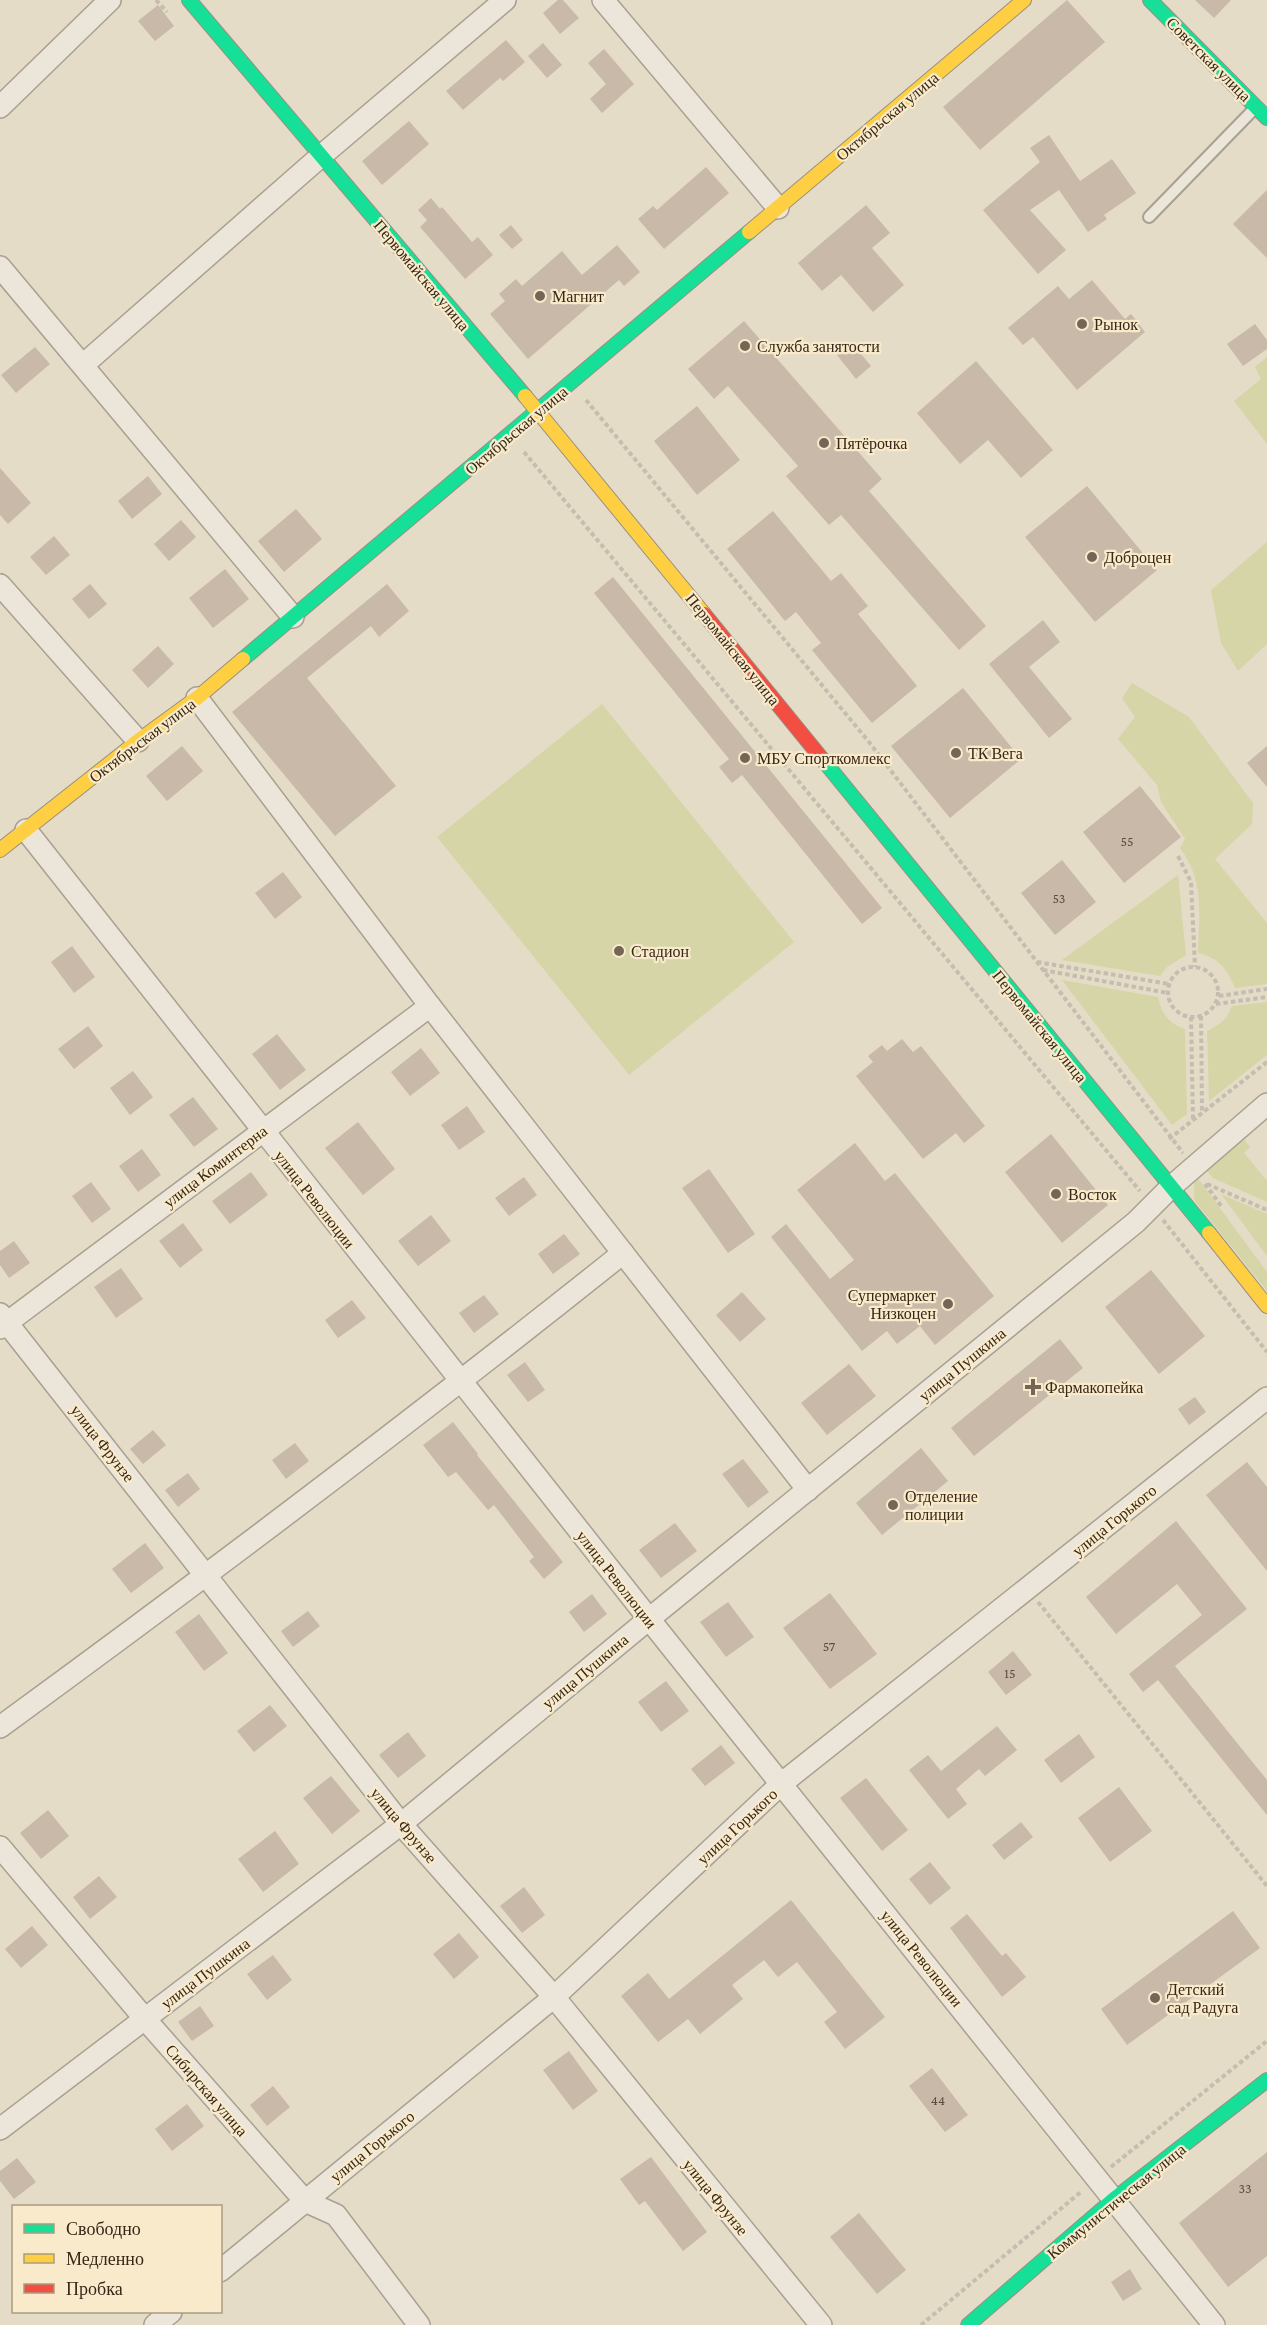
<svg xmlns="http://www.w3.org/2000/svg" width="1267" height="2325" font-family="'Crimson Pro',serif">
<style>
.green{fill:#d6d5a7}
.building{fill:#c9b9a8}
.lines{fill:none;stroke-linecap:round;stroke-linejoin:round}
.lane-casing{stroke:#a8a091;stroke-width:14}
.street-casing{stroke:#a8a091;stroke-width:24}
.fast-casing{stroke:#998f81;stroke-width:16}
.slow-casing{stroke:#998f81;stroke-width:16}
.jam-casing{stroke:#998f81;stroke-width:16}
.path{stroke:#c4bdb0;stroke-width:4;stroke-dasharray:4.5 3;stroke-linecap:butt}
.lane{stroke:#ece5d9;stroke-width:10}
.street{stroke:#ece5d9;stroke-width:21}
.fast{stroke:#16e098;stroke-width:14}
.slow{stroke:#ffcf43;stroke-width:14}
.jam{stroke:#f24e42;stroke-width:14}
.poi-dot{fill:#746656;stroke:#f8eaca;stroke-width:2}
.labels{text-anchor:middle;stroke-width:4.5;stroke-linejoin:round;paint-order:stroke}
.number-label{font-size:14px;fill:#5c4c3d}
.street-label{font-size:16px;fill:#372719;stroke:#f8eaca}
.poi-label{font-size:16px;fill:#372719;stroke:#f8eaca;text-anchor:start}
</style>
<rect width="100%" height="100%" fill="#e5dcc7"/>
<g class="green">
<polygon points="1267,357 1267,444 1234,401 1261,379 1255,367"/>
<polygon points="1267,542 1267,644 1238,671 1221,643 1211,590"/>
<path d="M1132,683L1189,717L1253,803L1252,824L1215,859L1267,923V984L1235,988C1228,970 1218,957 1198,953C1199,913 1205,882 1180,848L1185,839L1161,802L1157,785L1118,739L1135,717L1122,698Z"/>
<polygon points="602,704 794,942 629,1075 437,837"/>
<polygon points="1178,875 1186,955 1167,967 1160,976 1062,960"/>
<path d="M1062,980L1158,997C1162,1014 1168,1023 1185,1029L1187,1114L1172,1125Z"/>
<path d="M1267,1002V1055L1209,1101L1207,1031C1219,1025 1227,1020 1232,1006Z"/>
<polygon points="1242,1137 1250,1147 1244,1153 1267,1181 1267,1202 1213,1178 1205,1169"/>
<polygon points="1197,1177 1267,1272 1267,1291 1194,1200 1194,1181"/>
<polygon points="1221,1194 1267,1214 1267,1256"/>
</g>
<g class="building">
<polygon points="558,0 563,0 579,18 560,34 543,13"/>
<polygon points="1067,0 1105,42 980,150 943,107"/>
<polygon points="1195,0 1231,0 1214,18"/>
<polygon points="158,5 174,26 155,41 138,21"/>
<polygon points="506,40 525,62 503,81 500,78 463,110 446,91"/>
<polygon points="543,43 562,65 547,78 528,56"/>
<polygon points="604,49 634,84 602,113 590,99 606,84 588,63"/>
<polygon points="409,121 429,144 382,185 362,161"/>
<polygon points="1049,135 1080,181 1112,159 1136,193 1104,215 1107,219 1088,232 1059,190 1030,210 1066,250 1038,274 983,210 1040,162 1030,148"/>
<polygon points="706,167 729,193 664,249 638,219 653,206 657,210"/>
<polygon points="1267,190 1267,258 1233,224"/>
<polygon points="431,198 440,209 442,207 472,242 478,237 493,255 465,279 420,227 427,220 418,210"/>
<polygon points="866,205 890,233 872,248 904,285 873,312 841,275 822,291 798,263"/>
<polygon points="511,225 523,240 512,249 499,235"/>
<polygon points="617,245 640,272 624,286 619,280 528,359 490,314 505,301 499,294 516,279 522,286 562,251 582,275"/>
<polygon points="1092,280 1125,319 1131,314 1145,332 1077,390 1033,337 1023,345 1008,328 1058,286 1069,299"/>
<polygon points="744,321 882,479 869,491 986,626 959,650 841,515 829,525 786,476 798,466 728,386 714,399 688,369"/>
<polygon points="1255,324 1267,340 1267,349 1243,366 1227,344"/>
<polygon points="852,343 871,366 856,379 837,355"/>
<polygon points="35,347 50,364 16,393 1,375"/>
<polygon points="976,361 1053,450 1021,478 988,440 960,464 917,413"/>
<polygon points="697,406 740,460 697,495 654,441"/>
<polygon points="0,468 31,503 8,524 0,515"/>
<polygon points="148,476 162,494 132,519 118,501"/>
<polygon points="1087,486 1157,570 1095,622 1025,537"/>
<polygon points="296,509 322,539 284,572 258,541"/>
<polygon points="773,511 831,581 841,573 868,606 858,614 917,686 872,723 812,650 821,643 796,612 785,621 727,549"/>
<polygon points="181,520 196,537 169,561 154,544"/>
<polygon points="54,536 70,555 46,575 30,557"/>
<polygon points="225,569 249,599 213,628 189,598"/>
<polygon points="613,577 882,908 862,924 742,775 732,783 719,767 729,759 594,593"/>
<polygon points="90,584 107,604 89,619 72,599"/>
<polygon points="387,584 409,611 379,637 371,626 307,678 396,786 335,836 232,712"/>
<polygon points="1043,620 1060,642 1029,667 1072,719 1049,738 989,664"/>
<polygon points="158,646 174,664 148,688 132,670"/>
<polygon points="963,688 1021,759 950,818 891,746"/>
<polygon points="182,746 203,771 167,801 146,776"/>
<polygon points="1267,746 1267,787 1247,763"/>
<polygon points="1140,786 1181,837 1124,883 1083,832"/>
<polygon points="1062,860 1096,902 1055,935 1021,893"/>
<polygon points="283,872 302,897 275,919 255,893"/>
<polygon points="72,946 95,977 74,993 51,962"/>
<polygon points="88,1026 103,1046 74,1069 58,1049"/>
<polygon points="277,1034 306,1070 280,1090 252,1054"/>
<polygon points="902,1039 913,1052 921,1046 985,1126 964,1143 956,1133 923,1159 856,1076 873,1062 868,1056 882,1045 887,1051"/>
<polygon points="421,1048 440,1073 410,1096 391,1072"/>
<polygon points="133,1071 153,1097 130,1115 110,1088"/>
<polygon points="193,1097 218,1129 194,1147 169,1115"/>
<polygon points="467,1106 485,1132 459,1150 441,1125"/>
<polygon points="358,1122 395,1169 363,1195 325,1148"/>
<polygon points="1051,1134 1108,1205 1062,1243 1005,1172"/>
<polygon points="855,1143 885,1181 895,1173 994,1296 935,1345 920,1326 897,1344 887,1331 862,1351 771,1237 786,1224 830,1279 854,1260 797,1190"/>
<polygon points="142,1149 161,1175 138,1192 119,1166"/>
<polygon points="709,1169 755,1234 728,1253 682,1188"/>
<polygon points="251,1172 268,1195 230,1224 212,1201"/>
<polygon points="524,1177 537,1195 509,1216 495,1198"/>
<polygon points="91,1182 111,1209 92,1223 72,1196"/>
<polygon points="431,1215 451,1241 418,1266 398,1241"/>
<polygon points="183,1223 203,1250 180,1268 159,1241"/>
<polygon points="564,1234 580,1254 553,1274 538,1254"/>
<polygon points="14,1241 30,1263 9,1278 0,1265 0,1251"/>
<polygon points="121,1268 143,1299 116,1318 94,1287"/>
<polygon points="1151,1270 1205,1336 1159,1374 1105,1307"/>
<polygon points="742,1292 766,1319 740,1342 716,1315"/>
<polygon points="484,1295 499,1314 474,1333 459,1313"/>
<polygon points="352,1300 366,1318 338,1338 325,1320"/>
<polygon points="1060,1339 1083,1368 974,1456 951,1428"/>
<polygon points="525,1362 545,1390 528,1402 507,1375"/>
<polygon points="849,1364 876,1396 827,1435 801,1403"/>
<polygon points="1195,1397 1206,1412 1189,1425 1178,1409"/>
<polygon points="453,1422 478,1454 477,1455 563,1562 544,1579 529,1561 534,1557 494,1505 488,1510 456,1472 448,1477 423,1445"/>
<polygon points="153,1430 166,1445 143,1464 130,1449"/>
<polygon points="295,1443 309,1461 286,1479 272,1460"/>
<polygon points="921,1448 948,1481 882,1535 856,1503"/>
<polygon points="743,1459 769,1492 748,1508 722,1474"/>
<polygon points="1247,1462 1267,1487 1267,1571 1206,1495"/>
<polygon points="188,1473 200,1489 178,1507 165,1490"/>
<polygon points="1176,1521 1247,1609 1175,1666 1267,1780 1267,1815 1158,1680 1143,1692 1129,1674 1202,1615 1177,1584 1116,1634 1086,1597"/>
<polygon points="675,1523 697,1551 661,1578 639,1550"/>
<polygon points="145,1543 164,1568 131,1593 112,1569"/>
<polygon points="830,1593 877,1654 830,1689 783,1628"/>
<polygon points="592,1594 607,1614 584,1632 569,1612"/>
<polygon points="728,1602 754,1637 726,1657 700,1622"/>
<polygon points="308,1611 320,1626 293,1647 281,1631"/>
<polygon points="199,1614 228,1653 204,1671 175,1632"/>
<polygon points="1013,1651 1032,1675 1006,1695 988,1672"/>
<polygon points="666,1681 689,1711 661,1732 638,1702"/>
<polygon points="270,1705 287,1726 254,1752 237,1731"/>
<polygon points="997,1726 1017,1750 985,1776 979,1769 956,1789 967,1804 948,1819 909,1770 928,1755 941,1771"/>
<polygon points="408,1732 426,1756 398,1778 379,1755"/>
<polygon points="1079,1734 1095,1757 1061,1783 1044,1760"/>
<polygon points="721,1745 735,1763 705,1786 691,1769"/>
<polygon points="331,1776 360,1811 332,1834 303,1798"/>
<polygon points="866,1778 908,1830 882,1851 840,1798"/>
<polygon points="1119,1787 1152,1831 1110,1862 1078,1818"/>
<polygon points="48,1810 69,1836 41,1859 20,1833"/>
<polygon points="1021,1822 1033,1837 1004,1860 992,1845"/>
<polygon points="275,1831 299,1864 263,1892 238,1859"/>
<polygon points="930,1862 951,1888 930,1905 909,1879"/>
<polygon points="99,1876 117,1897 90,1919 73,1897"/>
<polygon points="524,1887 545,1915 522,1933 500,1906"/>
<polygon points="791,1900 885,2017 845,2049 824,2022 837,2012 797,1962 778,1977 764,1960 732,1985 743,1999 700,2034 688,2019 658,2042 621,1996 648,1973 669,1999"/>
<polygon points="1233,1911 1260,1948 1127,2045 1101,2009"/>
<polygon points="967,1914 1002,1956 1006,1953 1026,1977 1002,1997 950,1928"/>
<polygon points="32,1926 48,1945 21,1968 5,1949"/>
<polygon points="459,1933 479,1957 454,1979 433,1954"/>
<polygon points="273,1955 292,1980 267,2000 247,1974"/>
<polygon points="200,2006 214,2026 192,2041 178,2022"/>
<polygon points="569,2051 598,2091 573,2110 543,2070"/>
<polygon points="932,2068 968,2115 945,2132 909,2086"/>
<polygon points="273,2086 290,2107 267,2126 250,2105"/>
<polygon points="187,2104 204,2126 172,2151 155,2129"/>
<polygon points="1267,2152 1267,2256 1228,2287 1179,2223"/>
<polygon points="651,2157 707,2232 683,2251 645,2201 639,2205 620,2179"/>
<polygon points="17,2158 36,2182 14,2199 0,2181 0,2171"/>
<polygon points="859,2213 906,2270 877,2294 830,2237"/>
<polygon points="1130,2269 1142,2289 1123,2301 1111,2282"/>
</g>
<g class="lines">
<g class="lane-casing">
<polyline id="lane" points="1149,217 1256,107"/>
</g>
<g class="street-casing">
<g id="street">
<polyline points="603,0 778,208"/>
<polyline points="0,107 110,0"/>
<polyline points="0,267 293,617"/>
<polyline points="83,365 321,156 505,0"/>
<polyline points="0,585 138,741"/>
<polyline points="197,698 430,1006 808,1490"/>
<polyline points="26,830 649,1619 1214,2325"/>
<polyline points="0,1314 401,1824 554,1997 821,2325"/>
<polyline points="0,1328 430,1006"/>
<path d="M0,1727C211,1573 419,1416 623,1253"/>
<polyline points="0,1847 145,2019 305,2201 336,2215 419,2325"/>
<polyline points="0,2129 401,1824 649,1619 1136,1222 1172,1186 1267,1104"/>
<polyline points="220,2271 554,1997 781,1784 1267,1398"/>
<polyline points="155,2325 171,2312"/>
</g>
</g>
<g class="fast-casing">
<g id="fast">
<polyline points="189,0 525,396"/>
<polyline points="1150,0 1267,118"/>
<polyline points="243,659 749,232"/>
<polyline points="823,760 1209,1233"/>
<polyline points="968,2325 1114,2199 1267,2080"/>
</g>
</g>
<g class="slow-casing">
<g id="slow">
<polyline points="749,232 1024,0"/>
<polyline points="525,396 704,614"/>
<polyline points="0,850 138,741 197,698 243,659"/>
<polyline points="1209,1233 1267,1306"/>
</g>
</g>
<g class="jam-casing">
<polyline id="jam" points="704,614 823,760"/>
</g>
<g class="path">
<polyline points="156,0 167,12"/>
<polyline points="586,400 869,742 1183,1153"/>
<polyline points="524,452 1140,1191"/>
<polyline points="1178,856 1191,882 1195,967"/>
<polyline points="1037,962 1169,984"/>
<circle cx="1193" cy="992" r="25"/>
<polyline points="1043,970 1168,993"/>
<polyline points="1219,996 1267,989"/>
<polyline points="1216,1004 1267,997"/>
<polyline points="1201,1016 1202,1112"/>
<polyline points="1191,1017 1193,1119"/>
<polyline points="1169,1139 1267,1062"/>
<polyline points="1205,1184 1222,1207"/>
<polyline points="1207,1184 1267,1210"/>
<polyline points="1163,1220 1267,1352"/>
<polyline points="1038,1602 1267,1886"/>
<polyline points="1111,2167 1267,2041"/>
<polyline points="921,2325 1082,2191"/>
</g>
<use href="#lane" class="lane"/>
<use href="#street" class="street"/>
<use href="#fast" class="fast"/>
<use href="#slow" class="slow"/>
<use href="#jam" class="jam"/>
</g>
<g class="poi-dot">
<circle cx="540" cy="296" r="6"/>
<circle cx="1082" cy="324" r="6"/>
<circle cx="745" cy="346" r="6"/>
<circle cx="824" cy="443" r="6"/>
<circle cx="1092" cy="557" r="6"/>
<circle cx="956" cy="753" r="6"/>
<circle cx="745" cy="758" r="6"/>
<circle cx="619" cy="951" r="6"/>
<circle cx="1056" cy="1194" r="6"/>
<circle cx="948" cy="1304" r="6"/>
<path d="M1030 1378h6v6h6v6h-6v6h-6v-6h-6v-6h6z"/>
<circle cx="893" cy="1505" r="6"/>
<circle cx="1155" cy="1998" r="6"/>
</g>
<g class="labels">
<g class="number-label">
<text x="1127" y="846">55</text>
<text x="1059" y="903">53</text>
<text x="829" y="1651">57</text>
<text x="1010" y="1678">15</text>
<text x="938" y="2105">44</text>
<text x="1245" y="2193">33</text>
</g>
<g class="street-label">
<text transform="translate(1209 59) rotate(45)" y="6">Советская улица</text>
<text transform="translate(887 116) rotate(-40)" y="6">Октябрьская улица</text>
<text transform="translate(422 275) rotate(50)" y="6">Первомайская улица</text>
<text transform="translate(516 430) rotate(-40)" y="6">Октябрьская улица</text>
<text transform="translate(733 649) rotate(51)" y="6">Первомайская улица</text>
<text transform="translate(142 740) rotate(-37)" y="6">Октябрьская улица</text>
<text transform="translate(1040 1026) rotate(51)" y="6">Первомайская улица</text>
<text transform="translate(215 1166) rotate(-37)" y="6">улица Коминтерна</text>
<text transform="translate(315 1199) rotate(52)" y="6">улица Революции</text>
<text transform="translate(962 1364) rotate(-39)" y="6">улица Пушкина</text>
<text transform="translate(103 1443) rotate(52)" y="6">улица Фрунзе</text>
<text transform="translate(1114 1520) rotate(-39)" y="6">улица Горького</text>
<text transform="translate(617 1579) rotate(52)" y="6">улица Революции</text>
<text transform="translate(585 1671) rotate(-40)" y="6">улица Пушкина</text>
<text transform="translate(404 1825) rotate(50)" y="6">улица Фрунзе</text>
<text transform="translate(737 1826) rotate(-43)" y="6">улица Горького</text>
<text transform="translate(922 1958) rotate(51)" y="6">улица Революции</text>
<text transform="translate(205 1973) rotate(-37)" y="6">улица Пушкина</text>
<text transform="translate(207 2090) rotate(49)" y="6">Сибирская улица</text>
<text transform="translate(372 2146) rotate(-39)" y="6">улица Горького</text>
<text transform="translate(716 2197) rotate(51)" y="6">улица Фрунзе</text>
<text transform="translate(1116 2201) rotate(-39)" y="6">Коммунистическая улица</text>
</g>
<g class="poi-label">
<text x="552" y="302">Магнит</text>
<text x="1094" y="330">Рынок</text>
<text x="757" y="352">Служба занятости</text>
<text x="836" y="449">Пятёрочка</text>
<text x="1104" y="563">Доброцен</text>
<text x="968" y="759">ТК Вега</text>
<text x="757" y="764">МБУ Спорткомлекс</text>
<text x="631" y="957">Стадион</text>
<text x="1068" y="1200">Восток</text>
<text x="936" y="1301" text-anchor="end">Супермаркет<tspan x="936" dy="18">Низкоцен</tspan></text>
<text x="1045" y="1393">Фармакопейка</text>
<text x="905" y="1502">Отделение<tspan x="905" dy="18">полиции</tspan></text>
<text x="1167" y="1995">Детский<tspan x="1167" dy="18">сад Радуга</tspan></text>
</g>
</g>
<rect x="12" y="2205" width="210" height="108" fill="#f8eaca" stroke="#ab9c83" stroke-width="1.5"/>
<rect x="24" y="2224" width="30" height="9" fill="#16e098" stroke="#ab9c83" stroke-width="1.5"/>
<text x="66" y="2235" font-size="18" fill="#372719">Свободно</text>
<rect x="24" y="2254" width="30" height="9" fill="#ffcf43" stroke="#ab9c83" stroke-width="1.5"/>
<text x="66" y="2265" font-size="18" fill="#372719">Медленно</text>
<rect x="24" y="2284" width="30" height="9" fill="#f24e42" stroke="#ab9c83" stroke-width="1.5"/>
<text x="66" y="2295" font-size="18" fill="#372719">Пробка</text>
</svg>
